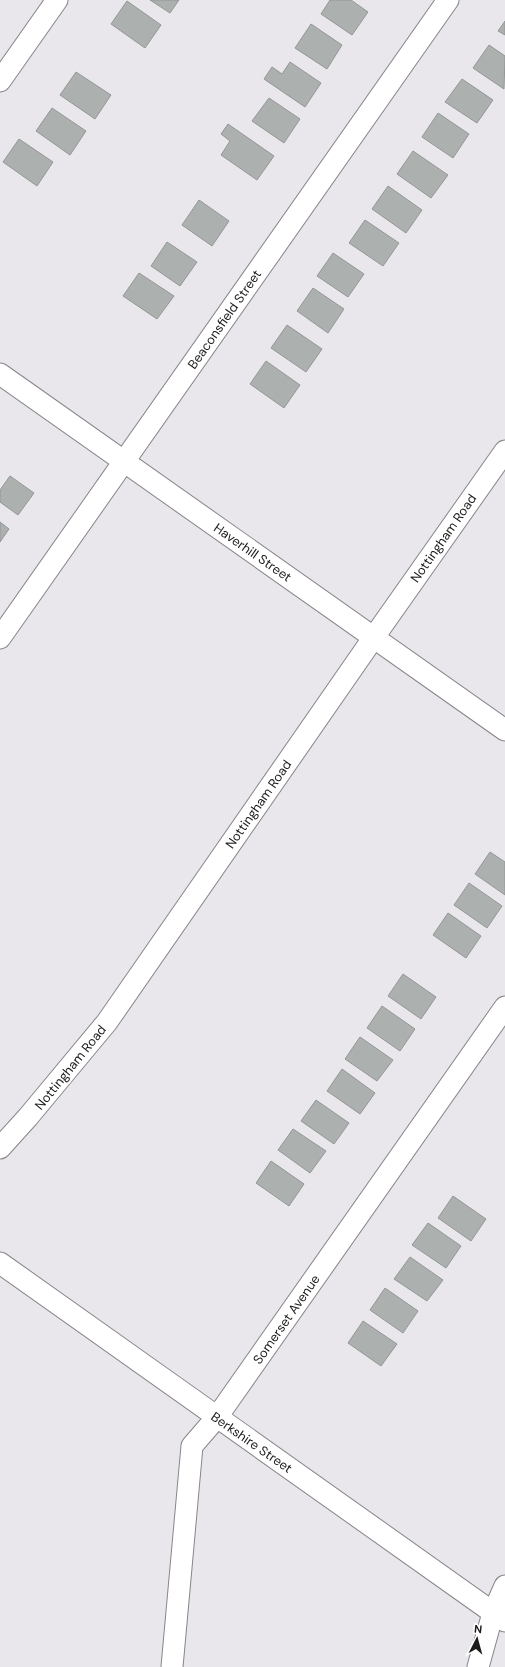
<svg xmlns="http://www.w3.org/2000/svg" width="505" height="1667" font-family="'DM Sans',sans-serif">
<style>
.building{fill:#acb1af;stroke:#929795}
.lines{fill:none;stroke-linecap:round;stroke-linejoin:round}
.minor-casing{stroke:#878589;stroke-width:23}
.minor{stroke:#fff;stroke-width:21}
.labels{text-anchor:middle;stroke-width:4;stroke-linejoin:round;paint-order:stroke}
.street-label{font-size:13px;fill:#1b1b1c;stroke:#fff}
</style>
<rect width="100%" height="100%" fill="#e9e7ec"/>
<g class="building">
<polygon points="150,0 179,0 170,13"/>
<polygon points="330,0 351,0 368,12 352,35 321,14"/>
<polygon points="127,1 161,25 145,48 111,24"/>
<polygon points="505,21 505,35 498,31"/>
<polygon points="311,24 342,45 327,69 295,48"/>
<polygon points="489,45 505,56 504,89 473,68"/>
<polygon points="290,62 321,83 305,107 264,79 272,67 282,74"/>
<polygon points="76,72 111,95 95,119 60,95"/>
<polygon points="462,79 493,100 477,123 445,102"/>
<polygon points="269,98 300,119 284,143 252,121"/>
<polygon points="52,108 86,131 70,155 36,131"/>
<polygon points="438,113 469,134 453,158 422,137"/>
<polygon points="228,124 274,156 257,180 221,155 230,141 221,134"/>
<polygon points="19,139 53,162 37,186 3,162"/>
<polygon points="413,151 448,175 431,198 397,174"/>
<polygon points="388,186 422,210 406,233 372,209"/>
<polygon points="199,200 229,221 212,246 182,225"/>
<polygon points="365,220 399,243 383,266 349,243"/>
<polygon points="167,242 197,262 180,286 151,266"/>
<polygon points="333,253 364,274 348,297 317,276"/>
<polygon points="139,273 174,296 157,319 123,296"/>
<polygon points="313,288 344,309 328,333 297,311"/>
<polygon points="287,325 322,349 306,372 271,348"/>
<polygon points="266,361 300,385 284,408 250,384"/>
<polygon points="10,476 34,493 18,515 0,502 0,490"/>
<polygon points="0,522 9,529 0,542"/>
<polygon points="490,852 505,862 505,895 475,874"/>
<polygon points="469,883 502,906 487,928 454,905"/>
<polygon points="448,913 481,936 466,958 433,935"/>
<polygon points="403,974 436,997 421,1019 388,996"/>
<polygon points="382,1006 415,1029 400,1051 367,1028"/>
<polygon points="360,1037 393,1060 377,1081 345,1059"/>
<polygon points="342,1069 375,1093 360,1114 327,1091"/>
<polygon points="316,1100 349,1123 334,1144 301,1121"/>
<polygon points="293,1129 326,1151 310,1173 278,1150"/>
<polygon points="271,1161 304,1184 289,1206 256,1183"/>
<polygon points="453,1196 486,1219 471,1241 438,1218"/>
<polygon points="428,1223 461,1246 446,1268 412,1245"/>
<polygon points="410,1257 443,1280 427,1301 394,1279"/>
<polygon points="385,1288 418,1311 403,1333 370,1310"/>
<polygon points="363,1321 397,1344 381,1366 348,1343"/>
</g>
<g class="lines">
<g class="minor-casing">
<g id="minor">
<polyline points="0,81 57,0"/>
<polyline points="0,374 505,730"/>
<polyline points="0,638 448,0"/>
<polyline points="0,1148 28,1117 107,1022 374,637 505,451"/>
<polyline points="0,1263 505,1621"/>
<polyline points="172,1667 192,1446 217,1417 505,1007"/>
<polyline points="478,1667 493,1613 505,1586"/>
</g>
</g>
<use href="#minor" class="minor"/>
</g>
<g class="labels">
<g class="street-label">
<text transform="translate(224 319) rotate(-55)" y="5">Beaconsfield Street</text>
<text transform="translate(443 538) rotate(-55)" y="5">Nottingham Road</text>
<text transform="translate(253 552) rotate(35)" y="5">Haverhill Street</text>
<text transform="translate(258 804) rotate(-55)" y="5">Nottingham Road</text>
<text transform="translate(70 1067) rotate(-51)" y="5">Nottingham Road</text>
<text transform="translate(286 1319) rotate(-55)" y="5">Somerset Avenue</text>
<text transform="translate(252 1442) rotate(35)" y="5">Berkshire Street</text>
</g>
</g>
<g transform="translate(477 1639) rotate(6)" stroke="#ffffff" stroke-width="3" paint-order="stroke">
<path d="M0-3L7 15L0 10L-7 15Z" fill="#1b1b1c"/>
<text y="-6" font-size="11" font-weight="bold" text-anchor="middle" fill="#1b1b1c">N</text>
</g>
</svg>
